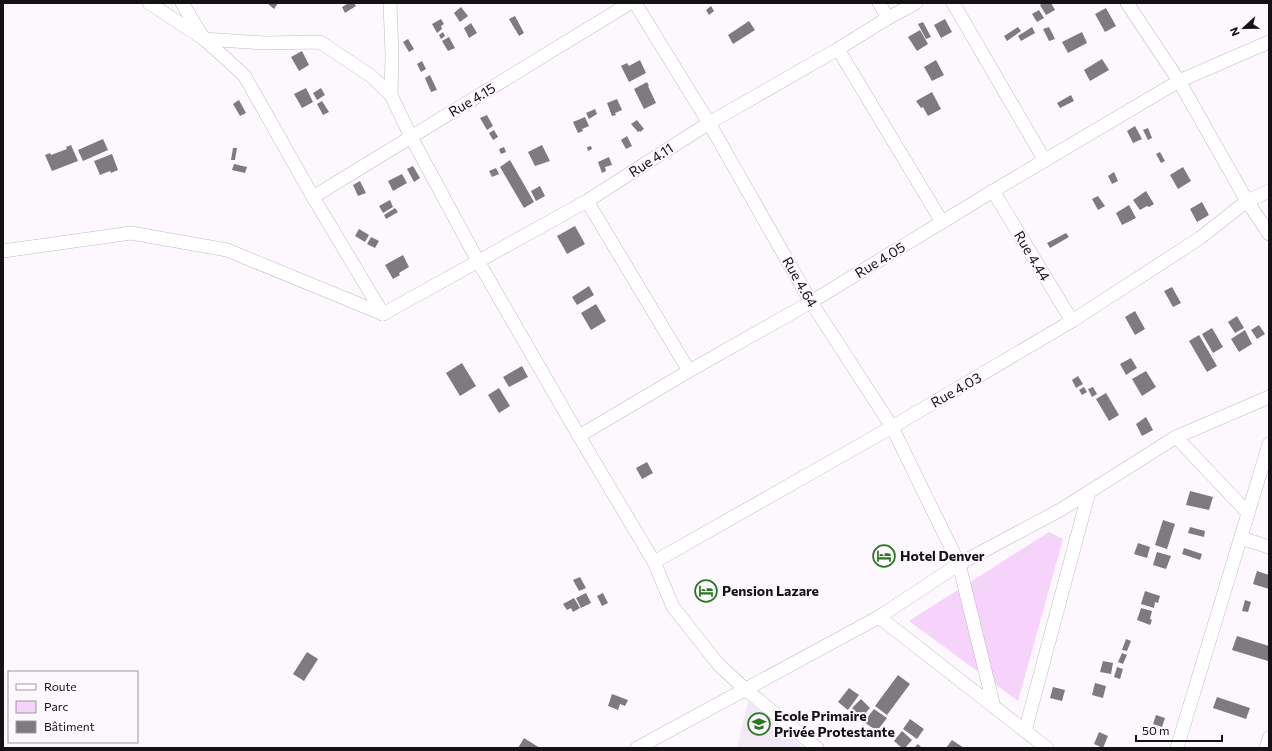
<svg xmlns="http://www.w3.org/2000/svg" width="1272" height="751" font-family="Commissioner,sans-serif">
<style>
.built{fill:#f3e8f5}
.green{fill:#f5d3fa}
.building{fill:#7f7a80}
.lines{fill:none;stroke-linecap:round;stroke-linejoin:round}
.minor-casing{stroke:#c2bcc2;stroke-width:14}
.minor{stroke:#fff;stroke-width:13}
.labels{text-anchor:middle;stroke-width:4;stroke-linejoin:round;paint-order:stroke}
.street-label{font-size:14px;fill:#141215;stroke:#fdf7fe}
.poi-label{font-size:14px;font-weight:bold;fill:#141215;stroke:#fdf7fe;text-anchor:start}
</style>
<rect width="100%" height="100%" fill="#fdf7fe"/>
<polygon class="built" points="748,701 803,748 737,748"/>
<polygon class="green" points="1049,532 1063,539 1018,701 909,621"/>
<g class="building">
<polygon points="267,3 278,3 274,9"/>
<polygon points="349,3 354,3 356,6 345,13 342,7"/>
<polygon points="1043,3 1051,3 1055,10 1046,15 1040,5"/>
<polygon points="711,6 714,11 709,15 706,10"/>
<polygon points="461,7 468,16 460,22 454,13"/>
<polygon points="1106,8 1116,26 1105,32 1095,14"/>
<polygon points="1039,10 1044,18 1037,22 1032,14"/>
<polygon points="515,16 524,33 519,36 509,19"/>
<polygon points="441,19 444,24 441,26 442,29 437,33 432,24"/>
<polygon points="945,19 952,32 941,38 934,25"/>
<polygon points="749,21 755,30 733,44 728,35"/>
<polygon points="923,22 931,37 926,39 918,24"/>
<polygon points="471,23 477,33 469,38 464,28"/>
<polygon points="1018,27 1021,31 1007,41 1004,36"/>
<polygon points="1032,27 1035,33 1021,41 1018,36"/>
<polygon points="1049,27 1055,39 1049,41 1043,29"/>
<polygon points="920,30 928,44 917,51 908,37"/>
<polygon points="443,32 445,36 441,39 439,35"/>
<polygon points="1082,32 1087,43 1068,53 1062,42"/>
<polygon points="449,37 455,48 448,51 442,41"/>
<polygon points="408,39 414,49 409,52 403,42"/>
<polygon points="302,51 309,65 299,71 291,57"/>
<polygon points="1102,59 1109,70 1090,81 1084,70"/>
<polygon points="640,60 646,73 629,82 621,66 627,63 629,66"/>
<polygon points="936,60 944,75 932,81 924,67"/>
<polygon points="422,61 426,69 421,72 417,64"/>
<polygon points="430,75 437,90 431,92 425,78"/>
<polygon points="647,82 649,86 648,86 656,103 644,109 634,89"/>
<polygon points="306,88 313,102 302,108 294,94"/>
<polygon points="321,88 325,95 317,100 313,93"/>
<polygon points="932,92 941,109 928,116 923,107 921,108 916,101"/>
<polygon points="1071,95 1074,101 1060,108 1057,103"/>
<polygon points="617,99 622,110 615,113 616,115 612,116 607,103"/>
<polygon points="239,100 246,113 240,116 233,104"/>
<polygon points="322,101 329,112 323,115 317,104"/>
<polygon points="595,109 597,114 589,119 586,113"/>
<polygon points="487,115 493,126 487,130 480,118"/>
<polygon points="585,117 589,126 582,129 583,131 578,133 573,122"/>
<polygon points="637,120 644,129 640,132 640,131 638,132 631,124"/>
<polygon points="1135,126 1142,139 1133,143 1127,131"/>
<polygon points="1148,128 1152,138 1148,140 1143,130"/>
<polygon points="494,130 498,137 493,140 489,133"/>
<polygon points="627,136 632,146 626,149 621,140"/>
<polygon points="103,139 108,150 83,161 78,150"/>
<polygon points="71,145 78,161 52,171 45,155 50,153 51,155 67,149 66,147"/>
<polygon points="542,145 550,161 535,166 528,152"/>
<polygon points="591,146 592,149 588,151 587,147"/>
<polygon points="504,147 506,152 501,154 499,149"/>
<polygon points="233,148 237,148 235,160 231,160"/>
<polygon points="1160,152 1165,161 1161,163 1156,154"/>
<polygon points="112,154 118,170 111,173 110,171 100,175 94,161"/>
<polygon points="609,157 612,165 605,167 606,171 602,173 598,162"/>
<polygon points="510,160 534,202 524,208 500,167"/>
<polygon points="234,164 247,167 245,173 232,170"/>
<polygon points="413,166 420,178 414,182 407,169"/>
<polygon points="1183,167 1191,181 1178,189 1170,175"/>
<polygon points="496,168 499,174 492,177 489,171"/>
<polygon points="1114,172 1118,181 1112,184 1108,176"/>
<polygon points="402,174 407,183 393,191 388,181"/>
<polygon points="360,181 366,193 358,196 353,185"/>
<polygon points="540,186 545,196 536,201 531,191"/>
<polygon points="1146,191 1154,204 1149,207 1147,206 1140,210 1133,200"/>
<polygon points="1098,196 1105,206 1098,210 1092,199"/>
<polygon points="390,200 393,207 383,213 379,206"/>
<polygon points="1202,202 1209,215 1197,222 1190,209"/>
<polygon points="1129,205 1136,218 1122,225 1116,213"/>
<polygon points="395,208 398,212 386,219 384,215"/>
<polygon points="575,226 585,244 567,254 557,236"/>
<polygon points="359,229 369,235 365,242 355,236"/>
<polygon points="1066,233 1069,237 1050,248 1047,243"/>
<polygon points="371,237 379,241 375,248 367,244"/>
<polygon points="403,255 409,267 399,273 400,275 393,279 385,265"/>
<polygon points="589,286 594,295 577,305 572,297"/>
<polygon points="1172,287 1181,303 1173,307 1164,291"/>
<polygon points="596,304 606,321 591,330 581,313"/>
<polygon points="1135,311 1145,329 1135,335 1125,317"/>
<polygon points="1237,316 1244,328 1235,333 1228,322"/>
<polygon points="1259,325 1265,334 1257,339 1251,330"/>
<polygon points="1212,328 1223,347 1213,353 1202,334"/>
<polygon points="1245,330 1252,344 1239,352 1231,339"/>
<polygon points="1199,335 1217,366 1207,372 1189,341"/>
<polygon points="1131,358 1137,368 1126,375 1120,364"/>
<polygon points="462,363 476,386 460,396 446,373"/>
<polygon points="522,366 528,377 509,387 503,377"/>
<polygon points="1146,371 1156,387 1142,396 1132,379"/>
<polygon points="1078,376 1083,384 1076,388 1072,380"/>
<polygon points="1084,387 1087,392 1082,395 1079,390"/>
<polygon points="1093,387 1097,394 1092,397 1088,389"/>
<polygon points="499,388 510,406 499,413 488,395"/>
<polygon points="1106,393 1119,415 1109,421 1096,399"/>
<polygon points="1146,417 1153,430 1142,436 1136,424"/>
<polygon points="647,462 653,473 642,479 636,468"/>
<polygon points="1190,491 1213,497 1209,510 1186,505"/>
<polygon points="1163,520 1175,524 1167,549 1155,545"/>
<polygon points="1190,527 1205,531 1204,537 1188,533"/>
<polygon points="1138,543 1150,547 1147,558 1134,554"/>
<polygon points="1184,548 1202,554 1200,560 1182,554"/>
<polygon points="1157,552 1171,556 1166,569 1153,565"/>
<polygon points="1257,571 1269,575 1269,589 1253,584"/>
<polygon points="580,577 586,588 579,591 573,580"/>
<polygon points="1145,591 1160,596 1158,603 1155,602 1154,608 1141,604"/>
<polygon points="586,593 591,603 581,608 576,598"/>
<polygon points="603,593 608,603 602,606 597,596"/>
<polygon points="574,598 580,608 573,612 571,608 567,610 563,604"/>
<polygon points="1245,600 1251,602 1248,612 1242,611"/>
<polygon points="1141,608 1152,611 1150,619 1152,620 1150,625 1137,620"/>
<polygon points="1237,636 1269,646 1268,661 1232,650"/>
<polygon points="1126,639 1131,641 1127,651 1122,650"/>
<polygon points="307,652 318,659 304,681 293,674"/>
<polygon points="1122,653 1127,655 1123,664 1118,662"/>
<polygon points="1103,661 1113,663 1111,674 1100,672"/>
<polygon points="1117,667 1123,669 1120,679 1114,677"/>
<polygon points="898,675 910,684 887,715 875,706"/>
<polygon points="1095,683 1106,686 1103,698 1092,695"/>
<polygon points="1053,687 1065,690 1062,701 1050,698"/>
<polygon points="849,688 859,695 848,710 838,702"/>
<polygon points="612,694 628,700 625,706 620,704 618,710 608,706"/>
<polygon points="1217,697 1250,708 1246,719 1213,708"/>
<polygon points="861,699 870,708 862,717 852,708"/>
<polygon points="874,709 887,718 877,731 864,722"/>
<polygon points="1156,715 1165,718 1162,727 1153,724"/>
<polygon points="910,719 924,729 917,739 903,729"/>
<polygon points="902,731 912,740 905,748 902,748 894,741"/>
<polygon points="1099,732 1108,736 1103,748 1094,744"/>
<polygon points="524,738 540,748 518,748"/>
<polygon points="952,740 964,748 946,748"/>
<polygon points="918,744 922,748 914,748"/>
</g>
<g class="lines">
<g class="minor-casing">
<g id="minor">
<polyline points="149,3 204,39 244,75 313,197 383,314"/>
<polyline points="182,3 204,39 264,43 320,42 371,76 391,95 411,137 478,261 579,436 654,562 673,607 719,665 745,689 817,748"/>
<polyline points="390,3 392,55 391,95"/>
<polyline points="635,3 709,123 811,302 892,427 959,564 994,707"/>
<polyline points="879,3 888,18"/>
<polyline points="953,3 1045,161"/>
<polyline points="1127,3 1179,81 1247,201 1269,234"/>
<polyline points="838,49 942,222"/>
<polyline points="993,191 1072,321"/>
<polyline points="313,197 630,3"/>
<polyline points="587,201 689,371"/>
<polyline points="3,251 131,233 227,250 383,314"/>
<polyline points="383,314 587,201 709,123 838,49 888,18 916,3"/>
<polyline points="579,436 689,371 811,302 993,191 1179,81 1269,42"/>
<polyline points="1176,437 1248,513"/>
<polyline points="1241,538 1269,547"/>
<polyline points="654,562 892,427 1072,321 1200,238 1247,201 1269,191"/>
<polyline points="879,617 1047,748"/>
<polyline points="1025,731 1089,492"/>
<polyline points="637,748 879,617 959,564 1062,509 1176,437 1269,397"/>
<polyline points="1177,748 1269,444"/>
<polyline points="1266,748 1269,738"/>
</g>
</g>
<use href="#minor" class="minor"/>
</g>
<defs>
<g id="hotel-ring" transform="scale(1.15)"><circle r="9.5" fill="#fdf7fe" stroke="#297922" stroke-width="1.5"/><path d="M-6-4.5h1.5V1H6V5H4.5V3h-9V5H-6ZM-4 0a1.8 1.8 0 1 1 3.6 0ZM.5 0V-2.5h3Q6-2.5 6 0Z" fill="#297922"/></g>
<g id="school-ring" transform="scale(1.15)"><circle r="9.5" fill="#fdf7fe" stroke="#297922" stroke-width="1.5"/><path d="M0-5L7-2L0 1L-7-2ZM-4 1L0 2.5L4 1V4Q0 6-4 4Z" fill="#297922"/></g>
</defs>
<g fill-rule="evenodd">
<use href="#hotel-ring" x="884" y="556"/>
<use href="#hotel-ring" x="706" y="591"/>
<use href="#school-ring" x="759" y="724"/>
</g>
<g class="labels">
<g class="street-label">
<text transform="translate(472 100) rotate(-31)" y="5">Rue 4.15</text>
<text transform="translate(651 160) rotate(-33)" y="5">Rue 4.11</text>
<text transform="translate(1032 256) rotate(59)" y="5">Rue 4.44</text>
<text transform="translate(880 260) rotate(-31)" y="5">Rue 4.05</text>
<text transform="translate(800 282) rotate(60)" y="5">Rue 4.64</text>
<text transform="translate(956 390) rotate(-30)" y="5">Rue 4.03</text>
</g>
<g class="poi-label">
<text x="900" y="561">Hotel Denver</text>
<text x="722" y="596">Pension Lazare</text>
<text x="774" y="721">Ecole Primaire<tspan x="774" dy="16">Privée Protestante</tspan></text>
</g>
</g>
<rect width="1272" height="751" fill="none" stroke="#141215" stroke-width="8"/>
<rect x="8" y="671" width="130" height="72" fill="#fdf7fe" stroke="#a09ba1"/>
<rect x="16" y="684" width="20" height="6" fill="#ffffff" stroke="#a09ba1"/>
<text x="44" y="691" font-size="12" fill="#141215">Route</text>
<rect x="16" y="701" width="20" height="12" fill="#f5d3fa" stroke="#a09ba1"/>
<text x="44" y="711" font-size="12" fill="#141215">Parc</text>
<rect x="16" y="721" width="20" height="12" fill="#7f7a80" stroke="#a09ba1"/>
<text x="44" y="731" font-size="12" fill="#141215">Bâtiment</text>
<g transform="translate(1244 28) rotate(248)" stroke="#fdf7fe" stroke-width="3" paint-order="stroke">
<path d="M0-3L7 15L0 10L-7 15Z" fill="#141215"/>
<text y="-6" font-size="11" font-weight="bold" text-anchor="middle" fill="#141215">N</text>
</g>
<path d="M1136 735v6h86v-6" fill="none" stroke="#141215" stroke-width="2"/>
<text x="1142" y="735" font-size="12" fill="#141215" stroke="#fdf7fe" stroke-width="3" paint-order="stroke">50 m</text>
</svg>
